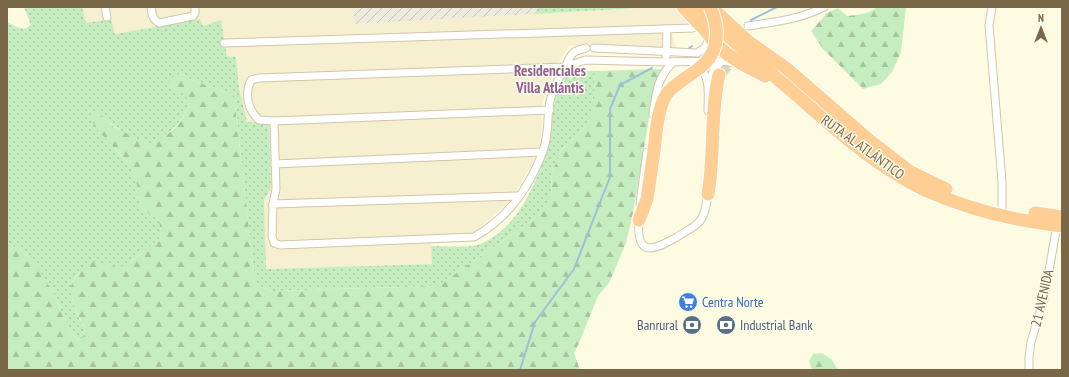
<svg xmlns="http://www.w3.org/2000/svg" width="1069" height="377" font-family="'PT Sans Narrow',sans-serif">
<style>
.residential{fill:#f6f0d1}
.industrial{fill:url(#industrial-furrows)}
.grass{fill:url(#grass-dots)}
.forest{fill:url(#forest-firs)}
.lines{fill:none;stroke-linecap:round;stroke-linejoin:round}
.stream{stroke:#9bc0dc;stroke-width:2}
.highway-tunnel{stroke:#ddd6bc;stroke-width:13;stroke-dasharray:13 6;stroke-linecap:butt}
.street-casing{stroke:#d0c6a9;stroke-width:9}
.highway-casing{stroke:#fff;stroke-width:15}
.street{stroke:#fff;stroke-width:7}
.highway{stroke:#fece95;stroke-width:13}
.highway-bridge-casing{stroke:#fff;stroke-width:15;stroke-linecap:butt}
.highway-bridge{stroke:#fece95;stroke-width:13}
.labels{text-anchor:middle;stroke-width:3;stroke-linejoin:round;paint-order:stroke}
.street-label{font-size:14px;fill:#796747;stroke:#fffdeb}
.shop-label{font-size:14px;fill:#366cbe;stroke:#fffdeb;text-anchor:start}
.service-label{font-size:14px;fill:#4e5e75;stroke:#fffdeb;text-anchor:end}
.neighbourhood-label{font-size:15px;font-weight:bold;fill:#935d96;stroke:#fffdeb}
</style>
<defs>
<pattern id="industrial-furrows" width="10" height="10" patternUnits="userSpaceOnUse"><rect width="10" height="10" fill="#edeade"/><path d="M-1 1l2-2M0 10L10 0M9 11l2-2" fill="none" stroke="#c5c1b6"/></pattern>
<pattern id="grass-dots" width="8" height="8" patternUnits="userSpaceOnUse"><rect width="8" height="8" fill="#c6edc0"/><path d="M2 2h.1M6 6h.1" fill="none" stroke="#a6c49e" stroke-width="1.8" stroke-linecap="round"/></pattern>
<pattern id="forest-firs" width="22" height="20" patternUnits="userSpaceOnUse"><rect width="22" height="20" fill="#c6edc0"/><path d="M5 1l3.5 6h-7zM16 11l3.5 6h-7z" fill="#a6c49e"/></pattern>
</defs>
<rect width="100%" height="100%" fill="#fefbe3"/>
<polygon class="residential" points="82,7 352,7 355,24 658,7 677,7 698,28 669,29 677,48 569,46 555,68 543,101 540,151 511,200 470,237 432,240 431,246 433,264 265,269 264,200 271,188 269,122 247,122 239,88 236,57 227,56 221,20 203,26 200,19 114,34 86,23"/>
<polygon class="industrial" points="352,7 539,7 534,14 355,24"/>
<g class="grass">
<path d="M24,7H82L86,23L111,19L115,34L200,19L203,26L221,20L227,56L236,57L239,88L247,122H269L271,188L264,200L266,269L432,264L431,246C443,246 467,248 477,245C521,231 543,170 551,129C554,113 553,89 566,77C575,70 585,71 595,71L594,81L595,95L593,114L582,130L563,148L552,172L551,196L539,215L438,286L272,291L255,284L234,95L192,80L180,73L170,86L187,96L189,106C182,119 175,129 162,138C160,139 156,142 154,143C141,147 105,121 96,111L115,149L128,163L136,179L138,196L141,208L159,220L161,238L133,260L117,270L107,263C100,265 82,270 78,274C63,289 77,315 86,329L83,338L78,340L71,333L54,294L27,255L7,242V22L17,27L25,29L31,25Z"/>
<polygon points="539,7 658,7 534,14"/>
</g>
<g class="forest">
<path d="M877,7H906L901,52L892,72L881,84L863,89L823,49L811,31L827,13L838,8L847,16C857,15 870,14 877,7Z"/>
<path d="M662,69L655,83L633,213L626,243L609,283L598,296L579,343L574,353L580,370H7V242L27,255L37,267L54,294L71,333L78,340L83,338L86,329C80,319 67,295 72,284C76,274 84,269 91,262L107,263L117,269L133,260L161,238L159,220L141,208L138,196L136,179L128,163L96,128L90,117L91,110L96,111L114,127L144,142L154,143L173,130L182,119L189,106L186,96L170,86L169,78L180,73L192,80L234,95L255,284L272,291L438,286L539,215L551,196L552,172L563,148L582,130L593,114L595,95L594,81L595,71Z"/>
<polygon points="822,353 832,360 838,370 812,370 809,361 813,354"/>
</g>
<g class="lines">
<g class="stream">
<polyline points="751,20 777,7"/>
<polyline points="688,49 692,46"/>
<polyline points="520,370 535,322 574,269 610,177 610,109 620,85 652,68"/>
</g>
<path class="highway-tunnel" d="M719,75C724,66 731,60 741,57"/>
<g class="street-casing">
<g id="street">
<polyline points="105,7 107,17"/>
<path d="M151,7C152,14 152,19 159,23L193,16L195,13V7"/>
<polyline points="992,7 989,25 1002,181 1002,208"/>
<path d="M748,26C774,22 801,19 824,7"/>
<polyline points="224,43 693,28"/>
<path d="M594,48L697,53C705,49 709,44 708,35"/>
<polyline points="666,56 667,29"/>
<path d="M699,66C711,78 708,95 708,111"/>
<polyline points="709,83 714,69 722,61"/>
<path d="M550,110L274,121L259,120C248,110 244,94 251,80L259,78L565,67L585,60L666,62L722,61L735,63"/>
<path d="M653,114C657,91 656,80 673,62"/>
<path d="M274,121L276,189L273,204L272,236L274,243L280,245L474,237C507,219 530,187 543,151C550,132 546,115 551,97C554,86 560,77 565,67C571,55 571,51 586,48"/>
<polyline points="275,164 542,152"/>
<polyline points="640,203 647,152"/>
<polyline points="273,204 519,196"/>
<path d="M639,218C636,255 649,253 677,237C684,232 694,228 700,221C706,213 707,201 708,191"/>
<polyline points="1029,370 1029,357 1031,342 1044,299 1057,225"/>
</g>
</g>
<g class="highway-casing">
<g id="highway">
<polyline points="683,7 705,30 714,42 727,54 742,64 765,76"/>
<path d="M696,7C728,37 761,65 794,93C831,126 879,169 925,190C968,209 1015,221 1062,226"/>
<polyline points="711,7 749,42 786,68 870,141 909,171 946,189"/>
<path d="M708,194C715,155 710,112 719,75"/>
<polyline points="1035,213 1062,217"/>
<polyline points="639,220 647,199 653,158"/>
</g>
</g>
<use href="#street" class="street"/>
<use href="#highway" class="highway"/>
<g class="highway-bridge-casing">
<path id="highway-bridge" d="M653,158C656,140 656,112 666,95C670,88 678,84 684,79C691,74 698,70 704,64C720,49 719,26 710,7"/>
</g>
<use href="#highway-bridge" class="highway-bridge"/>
</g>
<defs>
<g id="supermarket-disc" transform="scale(1)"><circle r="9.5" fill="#3f7fe0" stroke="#fffdeb"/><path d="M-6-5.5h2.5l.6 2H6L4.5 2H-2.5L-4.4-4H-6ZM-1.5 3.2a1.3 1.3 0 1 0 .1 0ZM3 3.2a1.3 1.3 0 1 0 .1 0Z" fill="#fff"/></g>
<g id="bank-disc" transform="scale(1)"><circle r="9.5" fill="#5c6f8a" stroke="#fffdeb"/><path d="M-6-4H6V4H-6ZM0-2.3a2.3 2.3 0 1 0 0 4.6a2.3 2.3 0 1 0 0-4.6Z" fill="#fff"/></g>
</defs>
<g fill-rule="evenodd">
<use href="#supermarket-disc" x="688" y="302"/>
<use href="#bank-disc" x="692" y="325"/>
<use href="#bank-disc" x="726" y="325"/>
</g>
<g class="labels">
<g class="street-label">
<text transform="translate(863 147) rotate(36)" y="5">RUTA AL ATLÁNTICO</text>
<text transform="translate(1042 298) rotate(-77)" y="5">21 AVENIDA</text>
</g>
<g class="shop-label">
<text x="702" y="307">Centra Norte</text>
</g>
<g class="service-label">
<text x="678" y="330">Banrural</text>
<text x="740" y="330" text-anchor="start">Industrial Bank</text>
</g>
<g class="neighbourhood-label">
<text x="550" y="76">Residenciales<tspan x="550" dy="17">Villa Atlántis</tspan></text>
</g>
</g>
<rect width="1069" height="377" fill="none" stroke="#796747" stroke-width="16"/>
<g transform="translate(1041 28)" stroke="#fffdeb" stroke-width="3" paint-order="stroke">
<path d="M0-3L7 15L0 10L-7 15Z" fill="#796747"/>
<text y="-6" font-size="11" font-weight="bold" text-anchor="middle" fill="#796747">N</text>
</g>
</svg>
